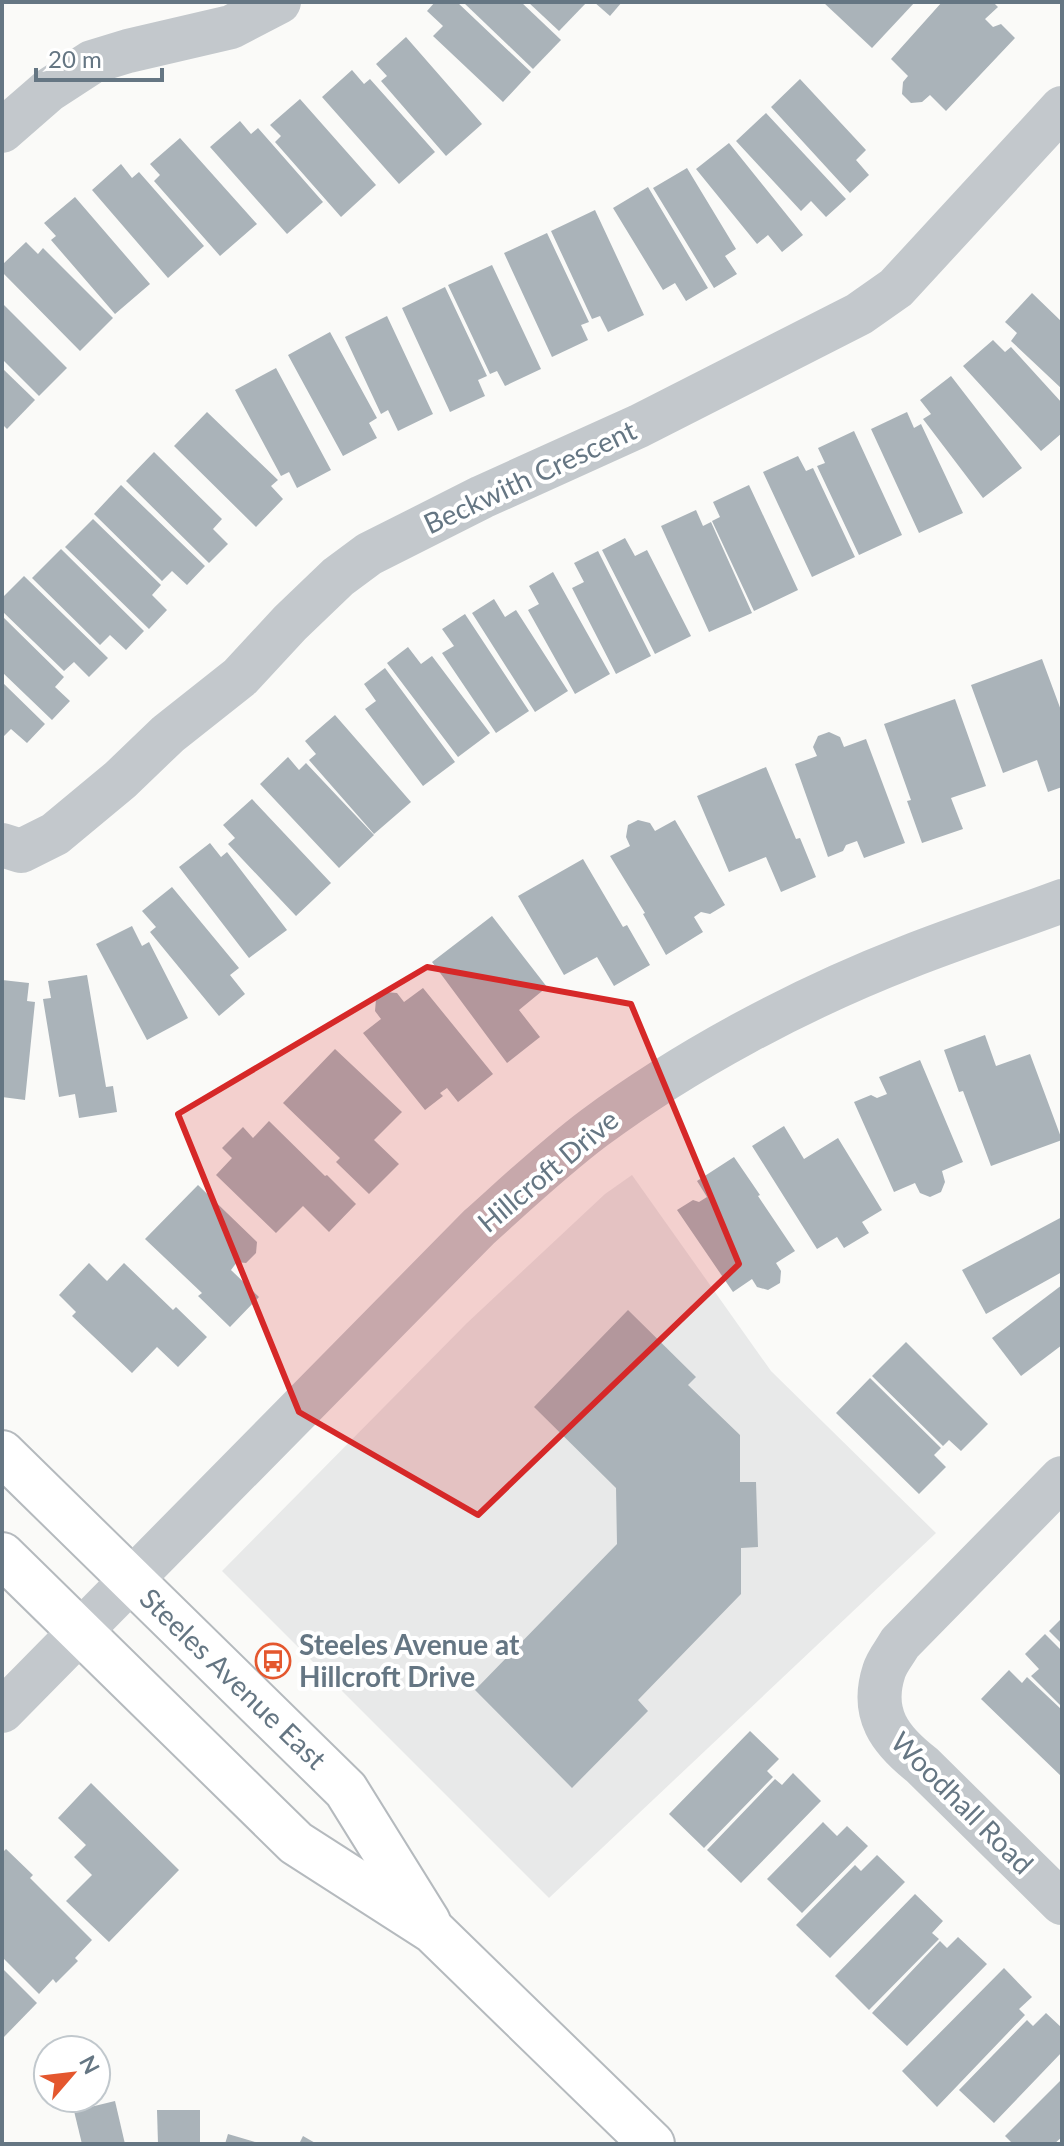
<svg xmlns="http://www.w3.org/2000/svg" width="1064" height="2146" font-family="Lato,sans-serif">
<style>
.built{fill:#e8e9e9}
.building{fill:#aab3b9}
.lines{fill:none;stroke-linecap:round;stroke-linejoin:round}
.major-casing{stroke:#b5babe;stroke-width:48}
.minor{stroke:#c3c8cc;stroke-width:44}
.major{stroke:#fff;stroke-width:44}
.marked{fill:#d62828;fill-opacity:0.2;stroke:#d62828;stroke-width:6;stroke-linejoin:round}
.labels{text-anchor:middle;stroke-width:8;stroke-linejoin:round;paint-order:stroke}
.street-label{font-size:28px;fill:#657683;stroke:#fff}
.poi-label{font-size:28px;font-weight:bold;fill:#657683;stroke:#fff;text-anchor:start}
</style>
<rect width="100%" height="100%" fill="#fafaf8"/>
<polygon class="built" points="632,1175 771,1371 936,1533 549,1898 222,1571 467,1323 605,1194"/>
<g class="building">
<polygon points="435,2 457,2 531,72 503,102 433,36 443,26 427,11"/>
<polygon points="463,2 521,2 561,40 533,69"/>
<polygon points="528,2 587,2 559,31"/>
<polygon points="594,2 622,2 610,16"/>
<polygon points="823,2 915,2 872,48"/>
<polygon points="942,2 993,2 998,7 985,19 993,27 1001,24 1015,38 946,111 930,95 922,102 911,103 902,94 903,82 908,76 891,59"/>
<polygon points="406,37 482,124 446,156 381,81 387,76 376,64"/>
<polygon points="352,70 364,84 370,79 435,152 399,184 322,97"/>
<polygon points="800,79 866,150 856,160 869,175 850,193 771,107"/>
<polygon points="300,99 376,185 341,217 275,142 281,136 270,125"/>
<polygon points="766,113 846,199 826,217 811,201 801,211 736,141"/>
<polygon points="240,121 251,134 258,128 323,202 287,234 210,147"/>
<polygon points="180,138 257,224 220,256 154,181 160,175 150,164"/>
<polygon points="729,143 803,235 782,252 768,235 757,244 696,169"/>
<polygon points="121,164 132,178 139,172 204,246 168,278 92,190"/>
<polygon points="687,168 736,249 725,256 737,274 714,288 653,188"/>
<polygon points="648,187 708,288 686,301 675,283 663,290 613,208"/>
<polygon points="75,197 150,284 115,314 51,240 56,236 44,223"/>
<polygon points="595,210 644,315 608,332 600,316 592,319 551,231"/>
<polygon points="547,233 589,322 581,325 588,340 552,357 504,253"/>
<polygon points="26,242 38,254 43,248 113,318 80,351 2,272 2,265"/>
<polygon points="492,265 541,369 505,386 497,371 490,374 448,285"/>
<polygon points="445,287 487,376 478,380 485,396 450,412 402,308"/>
<polygon points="1032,293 1062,322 1062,389 1011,341 1017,333 1005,322"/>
<polygon points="2,303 67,368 39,396 2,359"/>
<polygon points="387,316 433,414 398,431 388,410 381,414 345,337"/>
<polygon points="330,332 377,418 369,423 377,438 343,456 288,355"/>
<polygon points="993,340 1005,352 1011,347 1062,403 1062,433 1041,451 963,366"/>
<polygon points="2,368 35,400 7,429 2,424"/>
<polygon points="276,368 331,470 297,488 289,472 281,476 235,390"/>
<polygon points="951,376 1022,468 983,498 923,419 931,414 920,400"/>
<polygon points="207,412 278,480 271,486 283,499 256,527 174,446"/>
<polygon points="907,412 914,428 921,424 963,513 919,533 871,429"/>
<polygon points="854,431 902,535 859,555 817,466 825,463 818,448"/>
<polygon points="154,452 222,519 213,529 228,544 209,563 126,481"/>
<polygon points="798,456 806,471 813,468 855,557 812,577 763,472"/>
<polygon points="121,485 205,566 187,585 172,571 162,581 94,514"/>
<polygon points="749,485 798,590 754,611 712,521 720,517 713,502"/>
<polygon points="696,510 703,526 711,522 752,613 709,632 661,526"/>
<polygon points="93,519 161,585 152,595 167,610 149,629 65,547"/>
<polygon points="625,538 635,556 647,550 690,634 691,636 655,654 602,550"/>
<polygon points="61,549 144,631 126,650 110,635 100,645 32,578"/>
<polygon points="598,551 651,656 616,674 572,588 584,582 574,563"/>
<polygon points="553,572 610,674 575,694 528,610 539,604 529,586"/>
<polygon points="24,576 108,658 89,677 74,662 64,671 2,611 2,598"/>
<polygon points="494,599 505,617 516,610 568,691 535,712 472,613"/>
<polygon points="465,614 529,711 496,733 442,653 454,646 442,629"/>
<polygon points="2,616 64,677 55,687 70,701 52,720 2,672"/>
<polygon points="408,647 421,664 432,656 490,733 458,757 387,663"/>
<polygon points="1042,659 1062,713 1062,787 1048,792 1037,760 1003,773 971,685"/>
<polygon points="385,668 455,762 423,786 365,709 376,701 364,684"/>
<polygon points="2,682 45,724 27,743 11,729 2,738"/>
<polygon points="955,699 986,786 951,798 963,829 922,843 907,801 911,800 884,724"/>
<polygon points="335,715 411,802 374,834 309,760 316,754 305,741"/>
<polygon points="829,732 840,737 844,747 866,739 905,843 864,858 857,841 846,845 843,851 828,857 795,764 817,756 813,747 818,736"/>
<polygon points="288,757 299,770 306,763 374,835 339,868 260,784"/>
<polygon points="766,767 796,839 800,838 816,877 781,892 766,857 729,872 697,796"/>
<polygon points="252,799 331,883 296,916 228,844 235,838 223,825"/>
<polygon points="638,820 650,823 655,831 675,820 725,905 710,914 701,912 694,917 703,932 666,955 643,914 645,913 610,856 630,846 626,837 628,825"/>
<polygon points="210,843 221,857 227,852 287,930 249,958 179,867"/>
<polygon points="583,859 623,927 627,925 650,965 614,986 597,957 564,975 518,896"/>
<polygon points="172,887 239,968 230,975 245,994 219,1016 150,932 156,927 142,911"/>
<polygon points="492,916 547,987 519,1010 540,1037 507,1063 432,962"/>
<polygon points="132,926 142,946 149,942 188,1018 147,1040 96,944"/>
<polygon points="87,975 106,1087 113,1086 117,1112 79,1118 75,1094 59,1097 43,999 51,998 48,981"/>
<polygon points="2,980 29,983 27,1001 35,1002 25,1100 2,1097"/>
<polygon points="423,988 493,1074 458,1102 447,1088 440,1093 443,1096 425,1110 363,1033 381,1019 375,1011 376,999 385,992 397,993 404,1002"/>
<polygon points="985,1035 996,1066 1030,1054 1062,1140 991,1166 963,1091 959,1092 944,1050"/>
<polygon points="335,1049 402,1112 374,1140 399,1164 369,1194 336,1162 340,1158 283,1103"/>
<polygon points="920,1060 963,1162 942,1171 945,1182 941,1192 930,1197 920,1193 915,1183 894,1192 854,1102 871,1095 877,1098 887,1094 879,1077"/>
<polygon points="269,1121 325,1176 327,1175 356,1204 329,1232 303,1206 276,1233 216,1175 232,1158 222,1148 243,1127 253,1138"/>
<polygon points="784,1126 804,1159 838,1138 882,1210 862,1222 869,1233 844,1248 837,1237 817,1249 752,1146"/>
<polygon points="734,1157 760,1195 758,1196 795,1251 776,1263 781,1271 780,1283 768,1290 757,1287 752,1279 733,1292 677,1210 693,1200 699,1202 707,1197 697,1181"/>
<polygon points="198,1185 257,1242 256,1253 246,1263 237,1262 231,1270 259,1297 230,1327 198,1296 202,1293 145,1239"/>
<polygon points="1062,1217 1062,1272 986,1314 962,1270"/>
<polygon points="89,1263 107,1281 124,1263 173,1310 176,1307 207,1337 178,1367 157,1347 132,1373 72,1316 76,1312 59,1295"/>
<polygon points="1062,1285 1062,1345 1021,1376 992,1338"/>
<polygon points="628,1310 696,1377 688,1385 740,1435 740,1482 756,1482 758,1547 741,1548 741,1594 638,1700 648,1711 572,1788 475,1690 617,1544 616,1488 534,1407"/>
<polygon points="906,1342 988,1424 961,1451 949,1440 943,1446 872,1376"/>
<polygon points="870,1378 941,1448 934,1455 946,1467 919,1494 836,1413"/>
<polygon points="1062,1618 1062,1644 1049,1631"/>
<polygon points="1045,1634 1062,1651 1062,1707 1031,1676 1039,1669 1025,1654"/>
<polygon points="1009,1670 1022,1683 1027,1677 1062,1710 1062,1777 981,1699"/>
<polygon points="750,1731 779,1759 767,1771 773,1777 704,1848 669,1814"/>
<polygon points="793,1773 821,1801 741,1883 707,1850 775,1779 782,1785"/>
<polygon points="91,1783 179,1870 109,1942 66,1901 92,1875 74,1857 86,1845 58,1818"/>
<polygon points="823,1822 837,1836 847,1826 868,1846 802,1913 767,1879"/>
<polygon points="6,1849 33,1875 30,1878 92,1940 75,1958 78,1961 56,1983 53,1979 39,1994 2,1957 2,1853"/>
<polygon points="877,1855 905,1882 830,1958 796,1925 855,1865 861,1871"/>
<polygon points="915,1894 943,1921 932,1933 939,1939 869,2010 835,1976"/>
<polygon points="958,1937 987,1964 907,2046 872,2013 940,1941 947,1948"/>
<polygon points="2,1968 37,2003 2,2039"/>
<polygon points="1004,1968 1032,1997 1019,2009 1025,2015 937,2107 902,2071"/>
<polygon points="1046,2013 1062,2028 1062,2052 994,2123 959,2090 1027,2020 1033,2026"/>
<polygon points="1062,2079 1062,2137 1054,2144 1013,2144 1005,2136"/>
<polygon points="115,2101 125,2144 82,2144 74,2111"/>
<polygon points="157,2110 200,2110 200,2144 158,2144"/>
<polygon points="228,2134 259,2143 259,2144 225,2144"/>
<polygon points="303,2136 317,2144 299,2144"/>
</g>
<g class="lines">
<g class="major-casing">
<g id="major">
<polyline points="2,1453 346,1790 428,1922"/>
<polyline points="2,1555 296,1843 433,1931 652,2144"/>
</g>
</g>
<g class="minor">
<polyline points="2,131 49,90 92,62 128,51 231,27 279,2"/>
<polyline points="2,845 21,851 55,834 120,780 168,734 240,677 290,623 338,577 369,554 482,497 639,426 859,314 896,288 1062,108"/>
<path d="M1062,1478L900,1643C895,1652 887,1661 884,1671C870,1714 890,1740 922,1765L1062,1903"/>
<path d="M2,1711L479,1227C517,1193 554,1158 594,1128C687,1059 800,999 908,957C959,937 1011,920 1062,901"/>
</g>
<use href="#major" class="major"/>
</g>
<path class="marked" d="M427,967L631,1004L739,1264L478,1515L299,1412L178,1114Z"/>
<defs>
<g id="bus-ring" transform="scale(1.8)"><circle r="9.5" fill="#fff" stroke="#e4572e" stroke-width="1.5"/><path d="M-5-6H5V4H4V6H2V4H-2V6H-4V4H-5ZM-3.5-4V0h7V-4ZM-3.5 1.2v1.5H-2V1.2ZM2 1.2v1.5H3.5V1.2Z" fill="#e4572e"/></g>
</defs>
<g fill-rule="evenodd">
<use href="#bus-ring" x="273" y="1661"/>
</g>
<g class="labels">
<g class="street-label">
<text transform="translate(530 477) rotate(-25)" y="10">Beckwith Crescent</text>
<text transform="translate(548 1171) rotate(-40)" y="10">Hillcroft Drive</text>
<text transform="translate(233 1679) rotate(44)" y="10">Steeles Avenue East</text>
<text transform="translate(962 1803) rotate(45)" y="10">Woodhall Road</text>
</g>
<g class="poi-label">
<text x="299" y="1655">Steeles Avenue at<tspan x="299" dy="32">Hillcroft Drive</tspan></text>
</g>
</g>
<rect width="1064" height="2146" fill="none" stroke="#657683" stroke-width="8"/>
<g transform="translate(72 2074) rotate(62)"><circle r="38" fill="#ffffff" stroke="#c1c8cd" stroke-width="2"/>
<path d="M0-6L14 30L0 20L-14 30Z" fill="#e4572e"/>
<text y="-12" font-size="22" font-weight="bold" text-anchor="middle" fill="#657683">N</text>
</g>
<path d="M36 68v12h126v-12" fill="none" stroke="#657683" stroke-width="4"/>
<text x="48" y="68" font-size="24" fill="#657683" stroke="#ffffff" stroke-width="6" paint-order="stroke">20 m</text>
</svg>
